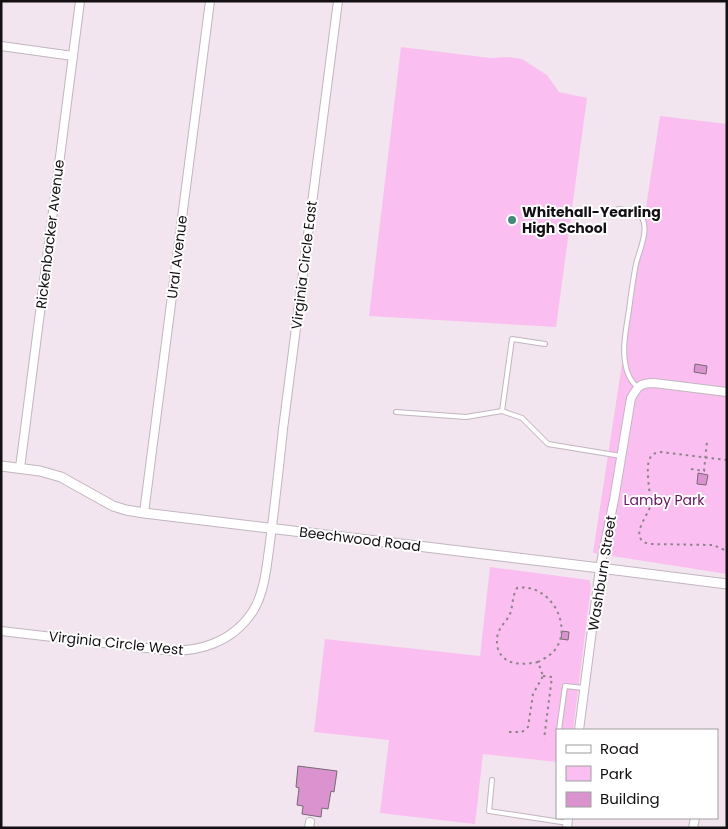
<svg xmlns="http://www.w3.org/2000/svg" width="728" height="829" font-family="Poppins,sans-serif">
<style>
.green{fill:#fabff0}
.building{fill:#db93d0;stroke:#766a73}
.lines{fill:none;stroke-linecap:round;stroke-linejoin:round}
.service-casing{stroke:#c2b5c0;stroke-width:6}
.minor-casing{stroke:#c2b5c0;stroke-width:10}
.tertiary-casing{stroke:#c2b5c0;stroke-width:11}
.path{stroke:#8c838a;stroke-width:2;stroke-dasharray:2.5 4;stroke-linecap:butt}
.service{stroke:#fff;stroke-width:4}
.minor{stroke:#fff;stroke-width:8}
.tertiary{stroke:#fff;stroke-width:9}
.poi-dot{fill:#44897e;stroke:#fff;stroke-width:2}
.labels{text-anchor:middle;stroke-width:4;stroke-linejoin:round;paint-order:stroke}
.poi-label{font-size:14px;font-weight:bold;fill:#140f13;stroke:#fff;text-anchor:start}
.street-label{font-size:14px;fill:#140f13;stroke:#fff}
.park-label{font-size:14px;fill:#691361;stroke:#fff}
</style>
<rect width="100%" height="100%" fill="#f2e5ef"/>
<g class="green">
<polygon points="401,47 490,58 508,57 522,59 547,75 559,92 587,98 556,327 369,316"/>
<polygon points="660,116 727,124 727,574 593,553"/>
<polygon points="490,567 589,580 591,586 573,730 557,730 557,762 483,754 475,824 380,813 389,740 314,732 325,639 480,656"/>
</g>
<g class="building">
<polygon points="695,364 707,366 706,374 694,372"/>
<polygon points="698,473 708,475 706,485 697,484"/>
<polygon points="562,631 569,632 568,640 561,639"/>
<polygon points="298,766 337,771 334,792 331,791 328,809 322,808 321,817 302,814 303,806 297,805 299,788 296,787"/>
</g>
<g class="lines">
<g class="service-casing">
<g id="service">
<path d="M618,209C624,210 636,211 640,215C651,227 639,251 636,264C633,279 631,294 629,310C626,330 621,351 627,371C629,378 632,382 637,387"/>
<polyline points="502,411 512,339 545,344"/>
<polyline points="396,412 466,417 502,411 522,418 548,444 621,456"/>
<polyline points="559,730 565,686 584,688"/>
<polyline points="492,780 489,811 568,823"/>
</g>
</g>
<g class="minor-casing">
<g id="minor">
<polyline points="1,46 73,56"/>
<polyline points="20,468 80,1"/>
<polyline points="144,513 210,1"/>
<path d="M1,631L164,650C199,653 233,642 253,611C265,592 267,563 270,542C275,504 279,467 283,429C301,286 320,144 338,1"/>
<path d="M579,730L600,568L614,500L631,398C638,386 640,383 654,383L727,392"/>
<polyline points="309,828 310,822"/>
<polyline points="567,828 568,818"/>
<polyline points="693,828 695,818"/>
</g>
</g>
<g class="tertiary-casing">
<polyline id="tertiary" points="1,466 40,471 61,477 113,506 126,510 144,513 600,568 727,584"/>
</g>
<g class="path">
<path d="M727,460L660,452C655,453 652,454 650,458C645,467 650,493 651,504C649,515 627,538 649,544L713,545L727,551"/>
<polyline points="691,469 704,471 707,441"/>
<path d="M538,662C543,659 550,656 554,651C575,626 549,582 517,588C512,596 513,606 510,614C507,621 500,626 498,634C496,639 497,644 498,649C504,666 523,665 538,662L543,676"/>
<polyline points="543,676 552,677 544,739"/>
<polyline points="509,732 522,732 528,727 533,694 543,676"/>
</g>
<use href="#service" class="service"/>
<use href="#minor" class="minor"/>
<use href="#tertiary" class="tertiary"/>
</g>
<circle class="poi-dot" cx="512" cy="220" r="5"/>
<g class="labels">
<g class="poi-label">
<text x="522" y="217">Whitehall-Yearling<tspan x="522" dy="16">High School</tspan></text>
</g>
<g class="street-label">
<text transform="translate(50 234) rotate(-83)" y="5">Rickenbacker Avenue</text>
<text transform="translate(177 257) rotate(-83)" y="5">Ural Avenue</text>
<text transform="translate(304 265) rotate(-83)" y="5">Virginia Circle East</text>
<text transform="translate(360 539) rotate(7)" y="5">Beechwood Road</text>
<text transform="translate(602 573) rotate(-81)" y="5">Washburn Street</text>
<text transform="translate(116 643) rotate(6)" y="5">Virginia Circle West</text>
</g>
<g class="park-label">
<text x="664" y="505">Lamby Park</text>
</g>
</g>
<rect width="728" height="829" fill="none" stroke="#140f13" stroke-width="5"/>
<rect x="556" y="729" width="162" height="90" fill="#ffffff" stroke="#a19fa1"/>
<rect x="566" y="745" width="25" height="8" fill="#ffffff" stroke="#a19fa1"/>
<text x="600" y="754" font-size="15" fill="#140f13">Road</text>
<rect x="566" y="766" width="25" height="15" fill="#fabff0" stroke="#a19fa1"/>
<text x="600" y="779" font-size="15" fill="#140f13">Park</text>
<rect x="566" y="792" width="25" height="15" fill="#db93d0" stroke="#a19fa1"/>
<text x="600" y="804" font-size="15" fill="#140f13">Building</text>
</svg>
